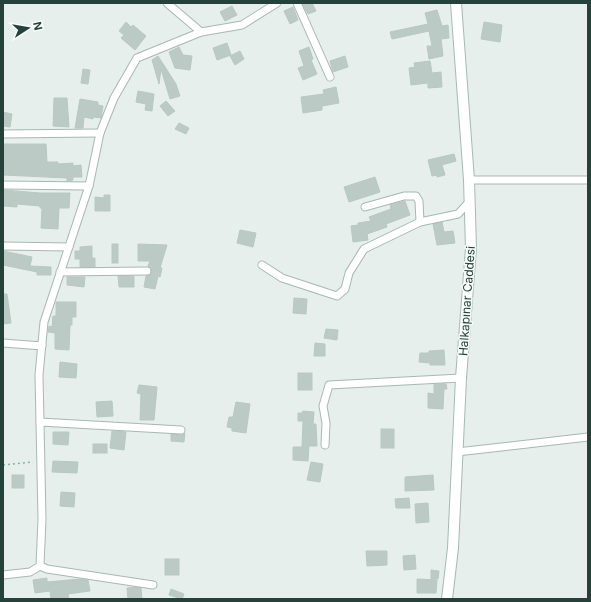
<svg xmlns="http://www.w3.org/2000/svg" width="591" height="602" font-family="Inter,sans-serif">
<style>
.building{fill:#bbcac4;stroke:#b8c9c2}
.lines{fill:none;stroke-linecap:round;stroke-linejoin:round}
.street-casing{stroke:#a8b8b2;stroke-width:9}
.secondary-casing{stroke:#a4bbb3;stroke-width:12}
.path{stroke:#86b3a5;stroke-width:1.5;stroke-dasharray:2 3;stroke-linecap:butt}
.street{stroke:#fff;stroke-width:7}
.secondary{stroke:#fff;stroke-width:10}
.labels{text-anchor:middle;stroke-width:3;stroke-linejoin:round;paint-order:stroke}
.street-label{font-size:12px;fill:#24423a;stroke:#f7fbf9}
</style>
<rect width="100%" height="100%" fill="#e6efeb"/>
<g class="building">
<polygon points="302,3 312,3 316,11 308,14"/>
<polygon points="232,6 237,15 225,21 220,12"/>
<polygon points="293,7 298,20 290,24 284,11"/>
<polygon points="437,10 442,26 448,25 449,38 441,39 443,56 429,59 427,46 432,46 429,31 392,39 390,32 428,24 425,13"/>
<polygon points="126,22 131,27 133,25 146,36 135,50 121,38 124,35 119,31"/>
<polygon points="484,22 502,25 500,42 481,39"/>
<polygon points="227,43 231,55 217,60 213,48"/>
<polygon points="179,47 183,55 192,56 190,70 175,68 169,52"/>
<polygon points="309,47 313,59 311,60 317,74 303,80 298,68 304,66 299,51"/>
<polygon points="240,51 244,59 235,65 230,56"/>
<polygon points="158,56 176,84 180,96 170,99 161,69 159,84 152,60"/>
<polygon points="345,56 348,67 333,72 330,61"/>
<polygon points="430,61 432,73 441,72 442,87 428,88 428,83 411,85 409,68 415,67 414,63"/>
<polygon points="83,69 90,70 88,84 81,83"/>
<polygon points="336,87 339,103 322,106 322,110 303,113 301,97 324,94 323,90"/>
<polygon points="138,91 154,94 152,111 145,110 146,104 136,102"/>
<polygon points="54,98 67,98 69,127 53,126"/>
<polygon points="80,99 98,102 98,105 103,106 101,118 93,117 93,119 84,117 83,128 75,128"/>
<polygon points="166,101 175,111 168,116 160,106"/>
<polygon points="3,112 12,114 10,127 3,126"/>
<polygon points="179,123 189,128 186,134 175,129"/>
<polygon points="3,144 46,144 47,162 58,162 58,164 73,163 73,166 81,165 82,177 73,177 73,180 67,181 67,178 3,175"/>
<polygon points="454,154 456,161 442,165 445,175 437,177 437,175 432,176 428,160"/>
<polygon points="375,177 380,192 349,202 344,187"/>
<polygon points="4,190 40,193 70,193 69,208 59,208 58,229 41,228 42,208 40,208 40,206 17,204 17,207 3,206"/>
<polygon points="104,195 110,195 110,211 95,211 95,197 104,198"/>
<polygon points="405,201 410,215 386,224 387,227 367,234 368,240 353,242 351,226 358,225 358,223 371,221 369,217 391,209 390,205"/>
<polygon points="442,222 444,232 453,231 455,243 437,245 433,224"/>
<polygon points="240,230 256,233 253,247 237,243"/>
<rect x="112" y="244" width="6" height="19"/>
<polygon points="138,244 167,245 160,268 162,268 160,277 158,276 155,289 144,287 146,276 150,275 152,271 148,266 150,261 138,261"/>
<polygon points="92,246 92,258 95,258 95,267 80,267 80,259 75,259 75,251 80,251 80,247"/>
<polygon points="3,251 32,257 30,266 51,267 51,275 37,275 37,272 3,265"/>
<polygon points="118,276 134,276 134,287 119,287"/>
<polygon points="67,277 85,277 84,287 67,285"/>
<polygon points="3,294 7,294 11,323 3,324"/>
<polygon points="294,298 307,299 306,314 293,313"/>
<polygon points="56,302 76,302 76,317 72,317 72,325 70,325 69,350 55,349 55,333 48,332 49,326 52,327 53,316 56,316"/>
<polygon points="326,329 338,330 337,340 324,338"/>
<polygon points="315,343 325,344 325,356 314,356"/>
<polygon points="444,350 445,365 430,365 430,363 419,362 420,353 429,353 429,351"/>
<polygon points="60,362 77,364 76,378 59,377"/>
<rect x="298" y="373" width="14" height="17"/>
<polygon points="434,384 446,384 447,389 444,389 443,409 428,408 428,393 434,394"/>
<polygon points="139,385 157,387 154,420 140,420 141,394 137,393"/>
<polygon points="112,401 113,416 97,417 96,402"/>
<polygon points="236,402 250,404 246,433 232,431 232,428 227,427 229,417 233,417"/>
<polygon points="303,411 314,412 313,424 316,424 317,446 309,446 308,461 293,460 293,447 302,447 303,421 298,421 298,413 302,413"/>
<rect x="381" y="429" width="13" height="19"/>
<polygon points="112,431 126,432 124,450 110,448"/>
<polygon points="53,432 69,432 68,445 53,444"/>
<polygon points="185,433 184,442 171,441 171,434 181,435"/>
<rect x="93" y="444" width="14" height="9"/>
<polygon points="53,461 78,462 77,473 52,472"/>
<polygon points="311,462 323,464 320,482 307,480"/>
<rect x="12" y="475" width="12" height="13"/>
<polygon points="433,475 434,490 405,491 405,477"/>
<polygon points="61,492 75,493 74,507 60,506"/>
<polygon points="409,498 410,508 396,508 395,499"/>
<polygon points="428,503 429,522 416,523 415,504"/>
<polygon points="366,551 387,551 387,565 367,566"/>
<polygon points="415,555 416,569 404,570 403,556"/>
<rect x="165" y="559" width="14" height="16"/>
<polygon points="431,570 439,571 438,579 431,579"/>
<polygon points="47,578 47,582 80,579 88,580 90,591 68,594 69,599 51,599 50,591 35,593 33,580"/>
<polygon points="417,579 437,580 436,593 417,593"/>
<polygon points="135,587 141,588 142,599 128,599 127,588"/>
<polygon points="171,589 184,594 182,599 169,595"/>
</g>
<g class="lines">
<g class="street-casing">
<g id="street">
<polyline points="167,3 201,32"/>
<polyline points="297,3 330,77"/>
<polyline points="3,134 100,133"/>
<polyline points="469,180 588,180"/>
<polyline points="3,185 89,186"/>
<polyline points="365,207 404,196 416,196 419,201 420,222"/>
<polyline points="3,246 69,247"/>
<polyline points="262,265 282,278 337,296 345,289 349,273 364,249 420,222 458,214 469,202"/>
<polyline points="60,272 147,271"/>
<polyline points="3,343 42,346"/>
<polyline points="40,422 181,430"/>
<polyline points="325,445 326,423 323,406 329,385 461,378"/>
<polyline points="457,452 588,437"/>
<polyline points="40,566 47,569 153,585"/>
<polyline points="3,575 30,572 40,566 42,519 39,375 44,322 89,186 100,133 114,98 137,58 201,32 242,25 277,3"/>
</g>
</g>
<g class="secondary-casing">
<polyline id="secondary" points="447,599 453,548 461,378 471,248 469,180 456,3"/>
</g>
<polyline class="path" points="3,465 33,462"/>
<use href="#street" class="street"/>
<use href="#secondary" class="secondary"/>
</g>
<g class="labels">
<g class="street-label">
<text transform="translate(467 301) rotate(-86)" y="4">Halkapınar Caddesi</text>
</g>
</g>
<rect width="591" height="602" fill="none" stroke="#24423a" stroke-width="8"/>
<g transform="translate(28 28) rotate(78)" stroke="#f7fbf9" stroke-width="3" paint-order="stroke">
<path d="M0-3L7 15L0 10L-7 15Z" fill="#24423a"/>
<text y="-6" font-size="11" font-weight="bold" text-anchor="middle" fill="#24423a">N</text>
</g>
</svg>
